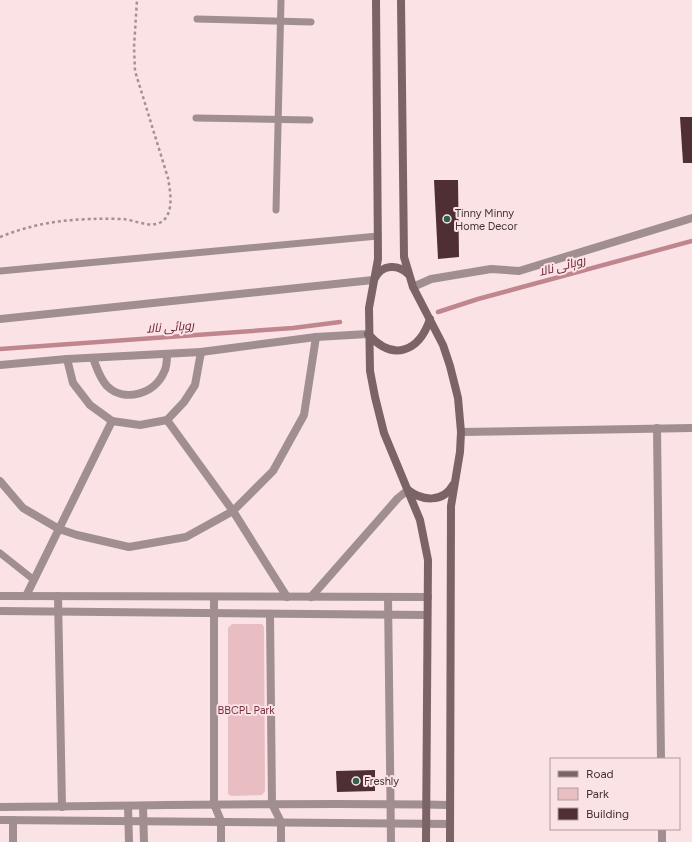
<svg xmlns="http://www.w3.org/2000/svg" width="692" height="842" font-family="Figtree,Cairo,sans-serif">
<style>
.green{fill:#e9bec3}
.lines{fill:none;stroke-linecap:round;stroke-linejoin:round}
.stream{stroke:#bf868e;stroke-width:4.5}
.building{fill:#4f2f34}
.path{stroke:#a59092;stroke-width:2.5;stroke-dasharray:3 3;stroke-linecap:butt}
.lane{stroke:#a08e90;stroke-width:7}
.street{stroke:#a08e90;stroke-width:8}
.secondary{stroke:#7c6466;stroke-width:8}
.poi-dot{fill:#2d6349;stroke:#fbe2e4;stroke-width:1.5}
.labels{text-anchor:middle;stroke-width:4;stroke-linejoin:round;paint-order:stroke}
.poi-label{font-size:11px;fill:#433234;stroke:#fbe2e4;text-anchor:start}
.park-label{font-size:11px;fill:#78313f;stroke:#fbe2e4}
.water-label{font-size:12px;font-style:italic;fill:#5c1728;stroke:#fbe2e4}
</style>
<rect width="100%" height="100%" fill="#fbe2e4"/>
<polygon class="green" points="232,624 262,624 264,627 265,791 262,795 231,796 228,794 228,628"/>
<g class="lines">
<g class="stream">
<polyline points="438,312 478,299 692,241"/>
<polyline points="0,349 293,328 340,322"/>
</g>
</g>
<g class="building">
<polygon points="680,117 692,117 692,163 683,163"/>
<polygon points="434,180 458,180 459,257 438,259"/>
<polygon points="375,770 375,791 337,792 336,771"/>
</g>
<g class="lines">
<path class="path" d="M0,237C42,220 78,218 123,219C135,220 153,230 164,220C174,210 170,190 168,178L135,71L134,47L137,0"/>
<g class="lane">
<polyline points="197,19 311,22"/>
<polyline points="196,118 310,120"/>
<polyline points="276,210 281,0"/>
<polyline points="0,271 378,236"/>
<polyline points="0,553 34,580"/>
</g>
<g class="street">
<polyline points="413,287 431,279 491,269 519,271 692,218"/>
<polyline points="0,319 373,280"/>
<path d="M93,358C97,368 99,377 107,386C124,403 155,394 164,372C167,367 167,359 167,354"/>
<polyline points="67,359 73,383 90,405 112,421 140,425 167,420 184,402 195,385 201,352"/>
<polyline points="0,365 67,359 201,352 316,337 368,334"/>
<polyline points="167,420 233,511 287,597"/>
<polyline points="657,428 661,759"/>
<polyline points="461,432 692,428"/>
<polyline points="0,481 23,508 59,529 77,535 129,547 186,537 233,511 273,471 304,415 316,337"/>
<polyline points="0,596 428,597"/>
<polyline points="26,596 112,421"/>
<polyline points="58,596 62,807"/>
<polyline points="214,597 214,804 221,821 221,842"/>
<polyline points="311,597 398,498 408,490"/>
<polyline points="388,597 391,842"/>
<polyline points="0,611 427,615"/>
<polyline points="270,614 272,804 281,822 281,842"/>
<polyline points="128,806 129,842"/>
<path d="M0,807C150,806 300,802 449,805"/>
<polyline points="143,807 144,842"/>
<polyline points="0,820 450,824"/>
<polyline points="662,829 662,842"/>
<polyline points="13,842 13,820"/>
</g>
<g class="secondary">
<polyline points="376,0 378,259 369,308 370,371 375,397 384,433 420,520 428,560 426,842"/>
<polyline points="401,0 404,257 413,287 443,345 450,366 458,398 461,432 460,452 451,506 450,842"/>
<path d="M375,278C382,264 398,264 408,274"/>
<path d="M368,334C393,362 419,352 430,319"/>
<path d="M408,490C422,501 443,503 453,485"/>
</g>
</g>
<g class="poi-dot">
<circle cx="447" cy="219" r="4"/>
<circle cx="356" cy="781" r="4"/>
</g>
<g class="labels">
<g class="poi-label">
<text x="455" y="217">Tinny Minny<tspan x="455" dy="13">Home Decor</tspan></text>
<text x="364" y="785">Freshly</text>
</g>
<g class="park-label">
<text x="246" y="714">BBCPL Park</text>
</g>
<g class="water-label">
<text transform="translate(562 266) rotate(-15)" y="4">روہائی نالا</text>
<text transform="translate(170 327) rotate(-4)" y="4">روہائی نالا</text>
</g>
</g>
<rect x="550" y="758" width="130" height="72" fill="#fbe2e4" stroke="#b19c9e"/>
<rect x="558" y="771" width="20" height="6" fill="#7c6466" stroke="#b19c9e"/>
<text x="586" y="778" font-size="12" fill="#433234">Road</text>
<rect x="558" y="788" width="20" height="12" fill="#e9bec3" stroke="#b19c9e"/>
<text x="586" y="798" font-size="12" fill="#433234">Park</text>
<rect x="558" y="808" width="20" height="12" fill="#4f2f34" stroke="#b19c9e"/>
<text x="586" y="818" font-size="12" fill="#433234">Building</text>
</svg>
